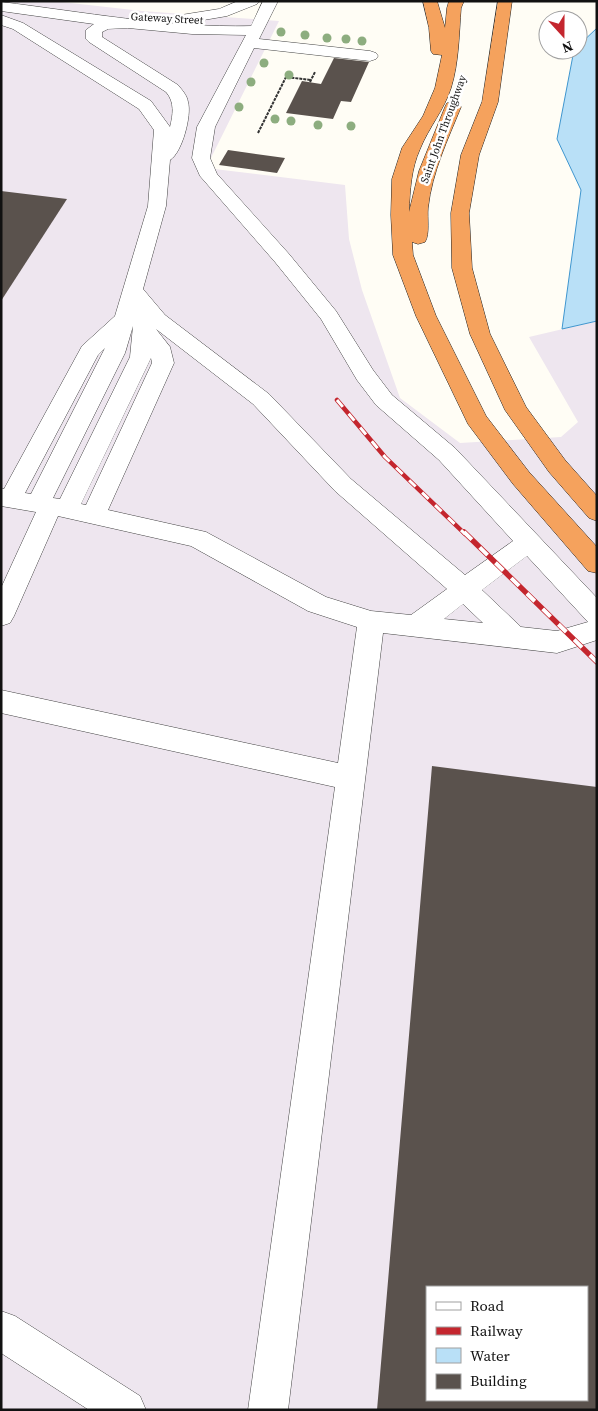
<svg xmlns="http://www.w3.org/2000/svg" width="598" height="1411" font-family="'Source Serif 4',serif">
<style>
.industrial{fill:#eee6ef;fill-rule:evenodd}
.water{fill:#b9e0f7;stroke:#3f96cf}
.building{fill:#5a524d;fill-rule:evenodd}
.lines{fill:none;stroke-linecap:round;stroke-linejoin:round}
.minor-casing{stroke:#444;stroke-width:1}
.highway-casing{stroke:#222;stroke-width:1}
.path{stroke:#333;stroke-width:2;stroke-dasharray:3 1;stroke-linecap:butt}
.minor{fill:#fff;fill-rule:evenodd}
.highway{fill:#f5a25d;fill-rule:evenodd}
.rail-far1-casing{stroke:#c4262e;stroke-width:4.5}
.rail-casing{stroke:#c4262e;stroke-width:5.5}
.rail-far1{stroke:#fff;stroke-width:3;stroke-dasharray:9;stroke-linecap:butt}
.rail{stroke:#fff;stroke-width:4;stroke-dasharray:11;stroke-linecap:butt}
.tree{fill:#8dad7f}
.labels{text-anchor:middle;stroke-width:5;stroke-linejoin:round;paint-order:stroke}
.far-street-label{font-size:11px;fill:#111;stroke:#fff}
</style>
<rect width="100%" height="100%" fill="#fffdf5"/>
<path class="industrial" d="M1,1H53L142,11L279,21L206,168L345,185L349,239L362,290L400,398L460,443L561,437L578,422L529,337L597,321V1410H1ZM427,1287H587V1400H427Z"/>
<polygon class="water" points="597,28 597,321 562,329 581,190 557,139 574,50 578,50 578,46"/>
<g class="building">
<polygon points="334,58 369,62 351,102 341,101 333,119 286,113 302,81 321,84"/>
<polygon points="228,150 285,158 277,173 219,165"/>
<polygon points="1,191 67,199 1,301"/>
<path d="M432,766L597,787V1410H377ZM427,1287H587V1400H427Z"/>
</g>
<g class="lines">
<g class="minor-casing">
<g id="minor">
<polygon points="238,1 259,1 257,4 227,16 186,23 181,21 178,18 181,15 219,9"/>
<path d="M263,1H278L259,39L370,51L376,53L378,56L376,59L370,61L254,48L215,127L210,158L217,174L289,254L336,311L373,370L392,395L455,448L597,598V640L557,653L383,633L288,1410H248L335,787L1,713V690L338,763L357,627L308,611L191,546L58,516L14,616L10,623L1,626V588L36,512L1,506V488L4,489L82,346L115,316L148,206L154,130L139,109L13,29L1,25V15L23,23L151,101L170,127C173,115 175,102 166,92L89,42L86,39V30L94,24L1,11V2C84,12 167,28 251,26ZM128,28L192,34L246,35L197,127L192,158L200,176L275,262L321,319L357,380L376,405L439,460L513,541L465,575L351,479L269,394L165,315L143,289L166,206L170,160C182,153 192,115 188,102C187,95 182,90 178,85L102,37V32L108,29ZM133,326L130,357L60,499L53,498L125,353ZM156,329L253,404L335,491L447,589L411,615L371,611L326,597L206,532L108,510L174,363L170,347ZM105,348L31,494L25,493L98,355ZM151,358L152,363L86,505L81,504ZM527,556L588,622L557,631L521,627L482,590ZM463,604L483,623L444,619Z"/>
<polygon points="1,1311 15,1316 140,1396 146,1410 89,1410 1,1353"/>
</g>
</g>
<g class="highway-casing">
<g id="highway">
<path d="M423,1H437L445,28L447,8L449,1H464L461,8C459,34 459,62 451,88C444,110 429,127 420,149C411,169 410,190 409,212L419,171L445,107L447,103H459L461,107C448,139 432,172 428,208C427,218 430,234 425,242L418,244L412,242L413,255L436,316L486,416L529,472L597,547V573L588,571L513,484L468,424L416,316L393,255L391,215L392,179L402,148L423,116L435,88L442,55L433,54L431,51L429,28Z"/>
<polygon points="498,1 512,1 498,102 479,155 469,213 472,268 490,334 526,407 565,460 597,496 597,521 589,518 549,472 505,410 470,334 452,268 451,213 461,155 482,102"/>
</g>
</g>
<g class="path">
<polyline points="310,82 315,72"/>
<polyline points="258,133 286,77 311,80"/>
</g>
<use href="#minor" class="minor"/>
<use href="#highway" class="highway"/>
<g class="rail-far1-casing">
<polyline id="rail-far1" points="337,400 385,457 465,534"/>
</g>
<g class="rail-casing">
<polyline id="rail" points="464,532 597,662"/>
</g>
<use href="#rail-far1" class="rail-far1"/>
<use href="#rail" class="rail"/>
</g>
<g class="tree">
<circle cx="281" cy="32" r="4.5"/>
<circle cx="305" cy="35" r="4.5"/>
<circle cx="327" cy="38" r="4.5"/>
<circle cx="346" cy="39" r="4.5"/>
<circle cx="362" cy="41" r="4.5"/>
<circle cx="264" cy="63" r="4.5"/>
<circle cx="289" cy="75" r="4.5"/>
<circle cx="251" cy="82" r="4.5"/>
<circle cx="239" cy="107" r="4.5"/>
<circle cx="275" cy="119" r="4.5"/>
<circle cx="291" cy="121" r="4.5"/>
<circle cx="318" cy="125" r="4.5"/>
<circle cx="351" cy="126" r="4.5"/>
</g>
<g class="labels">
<g class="far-street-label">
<text transform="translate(167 18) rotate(3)" y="4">Gateway Street</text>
<text transform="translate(443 129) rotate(-70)" y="4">Saint John Throughway</text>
</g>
</g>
<rect width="598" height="1411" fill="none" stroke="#111111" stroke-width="5"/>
<rect x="426" y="1286" width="162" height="115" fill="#ffffff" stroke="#a0a0a0"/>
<rect x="436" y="1302" width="25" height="8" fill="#ffffff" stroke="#a0a0a0"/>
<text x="470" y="1311" font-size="15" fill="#111111">Road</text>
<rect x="436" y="1327" width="25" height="8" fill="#c4262e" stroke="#a0a0a0"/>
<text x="470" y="1336" font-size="15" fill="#111111">Railway</text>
<rect x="436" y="1348" width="25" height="15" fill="#b9e0f7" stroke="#a0a0a0"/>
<text x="470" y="1361" font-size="15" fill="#111111">Water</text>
<rect x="436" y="1374" width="25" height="15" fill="#5a524d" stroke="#a0a0a0"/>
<text x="470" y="1386" font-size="15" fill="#111111">Building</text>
<g transform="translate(563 35) rotate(159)"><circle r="24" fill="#ffffff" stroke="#a0a0a0"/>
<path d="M0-4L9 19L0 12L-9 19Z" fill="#c4262e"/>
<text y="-8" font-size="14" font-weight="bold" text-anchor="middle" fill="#111111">N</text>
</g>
</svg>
